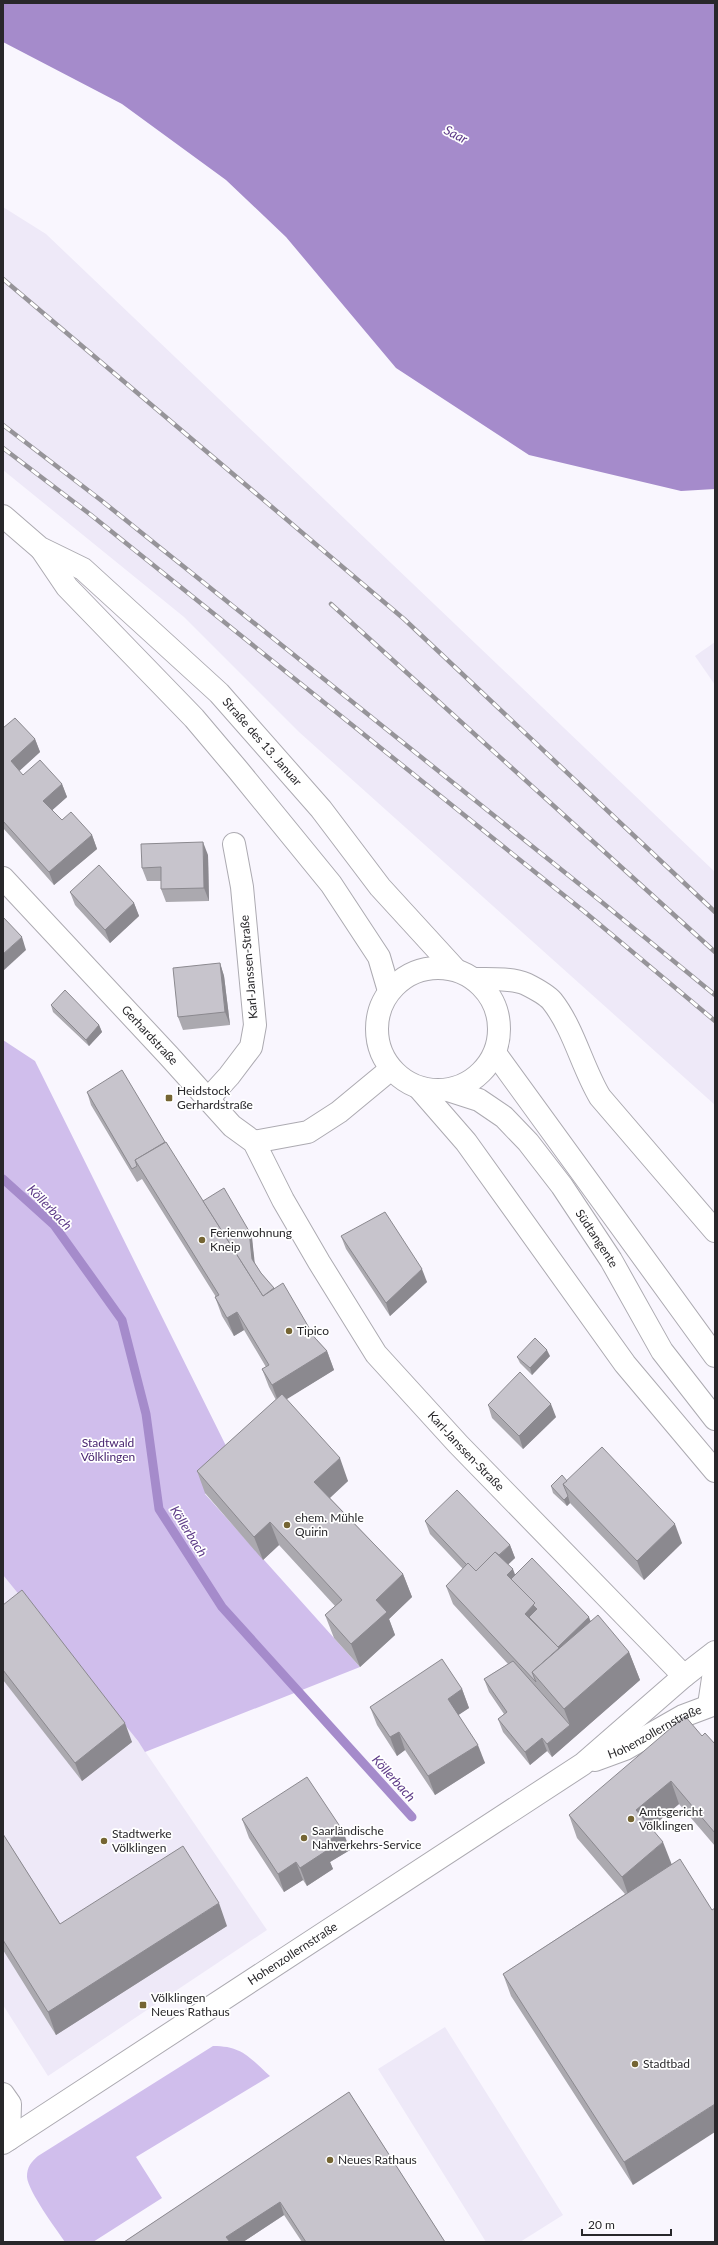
<svg xmlns="http://www.w3.org/2000/svg" width="718" height="2245" font-family="Lato,sans-serif">
<style>
.built{fill:#eee9f8}
.green{fill:#d0beec}
.water{fill:#a58bcb}
.lines{fill:none;stroke-linecap:round;stroke-linejoin:round}
.stream{stroke:#a58bcb;stroke-width:9}
.street-casing{stroke:#acaab1;stroke-width:24}
.secondary-casing{stroke:#acaab1;stroke-width:24}
.primary-casing{stroke:#acaab1;stroke-width:24}
.street{stroke:#fff;stroke-width:22}
.secondary{stroke:#fff;stroke-width:22}
.primary{stroke:#fff;stroke-width:22}
.rail-casing{stroke:#969499;stroke-width:4.5}
.rail{stroke:#fff;stroke-width:3;stroke-dasharray:9;stroke-linecap:butt}
.wall{fill:#aba9af}
.shaded-wall{fill:#8b898f}
.building{fill:#c7c4cc;stroke:#8b898f}
.poi-dot{fill:#756533;stroke:#fff;stroke-width:1.5}
.labels{text-anchor:middle;stroke-width:3.5;stroke-linejoin:round;paint-order:stroke}
.street-label{font-size:12px;fill:#28272a;stroke:#fff}
.poi-label{font-size:12px;fill:#28272a;stroke:#fff;text-anchor:start}
.park-label{font-size:12px;fill:#48246f;stroke:#fff}
.water-label{font-size:13px;font-style:italic;fill:#5e3b88;stroke:#fff}
</style>
<rect width="100%" height="100%" fill="#f9f6fe"/>
<g class="built">
<polygon points="3,207 46,234 715,872 715,1105 299,732 184,617 3,470"/>
<polygon points="715,642 715,685 695,656"/>
<polygon points="3,1575 138,1741 267,1930 48,2076 3,2005"/>
<polygon points="445,2027 563,2215 520,2242 486,2242 378,2069"/>
</g>
<g class="green">
<polygon points="3,1040 35,1061 236,1466 205,1494 360,1667 145,1752 138,1741 3,1575"/>
<path d="M213,2046C242,2046 249,2057 270,2076L136,2157L162,2198L93,2242H65C56,2229 28,2191 27,2177C27,2167 31,2162 38,2156Z"/>
</g>
<polygon class="water" points="3,3 715,3 715,489 681,491 529,455 396,368 286,237 226,180 122,104 3,42"/>
<g class="lines">
<polyline class="stream" points="3,1179 54,1225 122,1320 146,1414 159,1509 222,1607 412,1817"/>
<g class="street-casing">
<g id="street">
<polyline points="208,1099 229,1076 251,1047 255,1025 242,887 234,844"/>
<polyline points="3,2094 10,2104 9,2139"/>
</g>
</g>
<g class="secondary-casing">
<g id="secondary">
<path id="s1" d="M3,878L169,1056L232,1126L254,1142L283,1200L319,1262L376,1354L458,1444L684,1676"/>
<polyline points="254,1142 308,1132 339,1112 391,1069"/>
<polyline points="709,1705 715,1665"/>
<path id="s2" d="M595,1760L625,1749L683,1716L715,1704"/>
<path id="s3" d="M3,2143L583,1764L684,1676L715,1652"/>
</g>
</g>
<g class="primary-casing">
<g id="primary">
<path id="s4" d="M3,516L40,548L83,569L219,693L321,809L380,887L455,969"/>
<polyline points="42,550 67,587 194,718 238,770 331,884 379,957 389,991"/>
<circle cx="438" cy="1029" r="61"/>
<path d="M475,979C490,979 512,978 526,984C534,988 547,995 552,1001C574,1029 582,1067 600,1097L715,1231"/>
<polyline points="495,1053 715,1356"/>
<polyline points="419,1088 466,1142 625,1364 715,1471"/>
<path id="s5" d="M448,1090L479,1100L504,1117L528,1142L562,1186L611,1260L662,1351L715,1419"/>
</g>
</g>
<use href="#street" class="street"/>
<use href="#secondary" class="secondary"/>
<use href="#primary" class="primary"/>
<g class="rail-casing">
<g id="rail">
<polyline points="3,279 404,619 715,912"/>
<polyline points="3,425 102,501 598,899 715,995"/>
<polyline points="3,448 91,515 586,913 715,1021"/>
<polyline points="331,604 715,952"/>
</g>
</g>
<use href="#rail" class="rail"/>
</g>
<g class="wall">
<polygon points="3,728 35,739 40,752 19,771 23,775 62,784 67,797 52,810 62,820 92,835 97,849 54,885 3,828"/>
<polygon points="208,855 209,901 166,902 161,889 161,881 147,881 142,868"/>
<polygon points="70,892 134,903 139,916 110,943 75,905"/>
<polygon points="220,963 224,976 230,1025 183,1030 178,1017"/>
<polygon points="51,1005 99,1025 102,1032 89,1046 53,1012"/>
<polygon points="87,1092 165,1142 203,1201 249,1231 252,1238 254,1262 261,1273 315,1338 327,1351 334,1370 286,1399 348,1481 330,1498 403,1574 412,1597 389,1619 395,1635 360,1667 334,1638 325,1615 335,1606 279,1545 263,1560 205,1493 197,1471 276,1400 269,1387 262,1369 266,1367 244,1330 234,1336 222,1316 215,1297 216,1297 142,1179 137,1182 91,1105"/>
<polygon points="341,1236 427,1282 390,1316 346,1249"/>
<polygon points="550,1356 532,1375 520,1363 517,1357"/>
<polygon points="488,1405 556,1417 523,1449 492,1418"/>
<polygon points="567,1481 682,1543 644,1580 570,1503 567,1506 553,1493 551,1486"/>
<polygon points="425,1521 510,1545 515,1558 508,1564 515,1575 591,1621 629,1652 640,1680 552,1757 547,1751 530,1765 503,1732 498,1719 504,1714 489,1692 484,1679 508,1664 453,1604 446,1586 463,1569 430,1534"/>
<polygon points="3,1605 132,1742 82,1781 3,1680"/>
<polygon points="462,1689 469,1708 458,1715 485,1763 435,1795 405,1750 397,1756 377,1725 370,1707"/>
<polygon points="702,1736 715,1744 715,1846 679,1804 651,1828 633,2185 511,1996 503,1974 625,1894 577,1838 569,1815"/>
<polygon points="242,1819 350,1850 330,1862 333,1869 307,1886 303,1880 284,1892 249,1838"/>
<polygon points="3,1834 60,1924 227,1926 56,2035 3,1950"/>
<polygon points="349,2092 445,2242 302,2242 284,2215 243,2242 124,2242"/>
</g>
<g class="shaded-wall">
<polygon points="35,739 40,752 16,774 11,761"/>
<polygon points="62,784 67,797 48,814 43,801"/>
<polygon points="92,835 97,849 54,885 49,872"/>
<polygon points="203,842 208,855 209,901 204,888"/>
<polygon points="134,903 139,916 110,943 105,930"/>
<polygon points="22,937 26,950 3,971 3,954"/>
<polygon points="220,963 224,976 230,1025 225,1012"/>
<polygon points="99,1025 102,1032 89,1046 86,1040"/>
<polygon points="249,1231 252,1238 255,1265 252,1259"/>
<polygon points="422,1269 427,1282 390,1316 386,1303"/>
<polygon points="237,1312 244,1330 234,1336 227,1318"/>
<polygon points="547,1350 550,1356 532,1375 530,1368"/>
<polygon points="327,1351 334,1370 279,1404 272,1385"/>
<polygon points="551,1404 556,1417 523,1449 519,1436"/>
<polygon points="340,1458 348,1481 322,1505 314,1482"/>
<polygon points="568,1496 570,1503 567,1506 564,1500"/>
<polygon points="270,1522 279,1545 263,1560 254,1537"/>
<polygon points="675,1524 682,1543 644,1580 637,1561"/>
<polygon points="510,1545 515,1558 482,1590 478,1576"/>
<polygon points="513,1569 520,1588 507,1575"/>
<polygon points="403,1574 412,1597 389,1619 395,1635 360,1667 351,1644 376,1600"/>
<polygon points="535,1603 542,1622 536,1628 525,1614"/>
<polygon points="589,1617 594,1630 567,1657 556,1649"/>
<polygon points="629,1652 640,1680 552,1757 547,1744 570,1725 564,1709"/>
<polygon points="462,1689 469,1708 454,1718 448,1699"/>
<polygon points="125,1723 132,1742 82,1781 75,1763"/>
<polygon points="399,1732 405,1750 397,1756 390,1737"/>
<polygon points="542,1738 547,1751 530,1765 525,1752"/>
<polygon points="478,1745 485,1763 435,1795 428,1776"/>
<polygon points="671,1781 679,1804 644,1833 636,1810"/>
<polygon points="343,1831 350,1850 330,1862 333,1869 307,1886 300,1868 322,1845"/>
<polygon points="663,1842 672,1865 630,1900 622,1877"/>
<polygon points="296,1862 303,1880 284,1892 278,1874"/>
<polygon points="219,1903 227,1926 56,2035 48,2012"/>
<polygon points="715,2104 715,2132 633,2185 624,2162"/>
<polygon points="280,2202 284,2215 243,2242 228,2242 226,2237"/>
</g>
<g class="building">
<polygon points="15,718 35,739 11,761 23,775 40,760 62,784 43,801 62,820 71,812 92,835 49,872 3,821 3,728"/>
<polygon points="203,842 204,888 161,889 161,867 142,868 141,844"/>
<polygon points="99,865 134,903 105,930 70,892"/>
<polygon points="3,917 22,937 3,954"/>
<polygon points="220,963 225,1012 178,1017 173,968"/>
<polygon points="65,990 99,1025 86,1040 51,1005"/>
<polygon points="122,1070 165,1142 135,1160 137,1166 132,1169 87,1092"/>
<polygon points="166,1142 263,1296 283,1283 315,1338 327,1351 272,1385 262,1369 269,1365 237,1312 227,1318 215,1297 219,1295 135,1160"/>
<polygon points="224,1188 249,1231 252,1259 261,1273 274,1288 263,1296 203,1201"/>
<polygon points="385,1212 422,1269 386,1303 341,1236"/>
<polygon points="535,1338 547,1350 530,1368 517,1357"/>
<polygon points="520,1372 551,1404 519,1436 488,1405"/>
<polygon points="282,1394 340,1458 314,1482 403,1574 376,1600 387,1612 351,1644 325,1615 342,1600 270,1522 254,1537 197,1471"/>
<polygon points="602,1447 675,1524 637,1561 563,1484"/>
<polygon points="562,1475 567,1481 563,1484 568,1496 564,1500 551,1486"/>
<polygon points="457,1490 510,1545 499,1555 495,1552 476,1571 468,1563 467,1565 425,1521"/>
<polygon points="495,1552 513,1569 507,1575 535,1603 525,1614 559,1648 532,1672 536,1682 446,1586 468,1563 476,1571"/>
<polygon points="532,1558 589,1617 558,1647 529,1617 537,1609 533,1605 535,1603 511,1579"/>
<polygon points="22,1590 125,1723 75,1763 3,1670 3,1605"/>
<polygon points="598,1615 629,1652 564,1709 532,1672"/>
<polygon points="442,1659 462,1689 448,1699 478,1745 428,1776 399,1732 390,1737 370,1707"/>
<polygon points="513,1661 570,1725 547,1744 542,1738 525,1752 498,1719 507,1712 484,1679"/>
<polygon points="685,1716 702,1736 705,1733 715,1744 715,1833 671,1781 636,1810 663,1842 622,1877 569,1815"/>
<polygon points="307,1777 343,1831 322,1845 326,1851 300,1868 296,1862 278,1874 242,1819"/>
<polygon points="3,1834 60,1924 183,1846 219,1903 48,2012 3,1940"/>
<polygon points="680,1859 712,1910 715,1908 715,2104 624,2162 503,1974"/>
<polygon points="349,2092 445,2242 306,2242 280,2202 226,2237 230,2242 124,2242"/>
</g>
<g class="poi-dot">
<rect x="165" y="1094" width="8" height="8" rx="2"/>
<circle cx="202" cy="1240" r="4"/>
<circle cx="289" cy="1331" r="4"/>
<circle cx="287" cy="1525" r="4"/>
<circle cx="631" cy="1819" r="4"/>
<circle cx="304" cy="1838" r="4"/>
<circle cx="104" cy="1841" r="4"/>
<rect x="139" y="2001" width="8" height="8" rx="2"/>
<circle cx="635" cy="2064" r="4"/>
<circle cx="330" cy="2160" r="4"/>
</g>
<g class="labels">
<g class="street-label">
<text dy="4" stroke="none"><textPath href="#s4" startOffset="346">Straße des 13. Januar</textPath></text>
<text transform="translate(249 967) rotate(-95)" y="4">Karl-Janssen-Straße</text>
<text dy="4" stroke="none"><textPath href="#s1" startOffset="215">Gerhardstraße</textPath></text>
<text dy="4" stroke="none"><textPath href="#s5" startOffset="216">Südtangente</textPath></text>
<text dy="4" stroke="none"><textPath href="#s1" startOffset="742">Karl-Janssen-Straße</textPath></text>
<text dy="4" stroke="none"><textPath href="#s2" startOffset="66">Hohenzollernstraße</textPath></text>
<text dy="4" stroke="none"><textPath href="#s3" startOffset="346">Hohenzollernstraße</textPath></text>
</g>
<g class="poi-label">
<text x="177" y="1095">Heidstock<tspan x="177" dy="14">Gerhardstraße</tspan></text>
<text x="210" y="1237">Ferienwohnung<tspan x="210" dy="14">Kneip</tspan></text>
<text x="297" y="1335">Tipico</text>
<text x="295" y="1522">ehem. Mühle<tspan x="295" dy="14">Quirin</tspan></text>
<text x="639" y="1816">Amtsgericht<tspan x="639" dy="14">Völklingen</tspan></text>
<text x="312" y="1835">Saarländische<tspan x="312" dy="14">Nahverkehrs-Service</tspan></text>
<text x="112" y="1838">Stadtwerke<tspan x="112" dy="14">Völklingen</tspan></text>
<text x="151" y="2002">Völklingen<tspan x="151" dy="14">Neues Rathaus</tspan></text>
<text x="643" y="2068">Stadtbad</text>
<text x="338" y="2164">Neues Rathaus</text>
</g>
<g class="park-label">
<text x="108" y="1447">Stadtwald<tspan x="108" dy="14">Völklingen</tspan></text>
</g>
<g class="water-label">
<text transform="translate(456 134) rotate(27)" y="5">Saar</text>
<text transform="translate(50 1207) rotate(46)" y="5">Köllerbach</text>
<text transform="translate(189 1531) rotate(58)" y="5">Köllerbach</text>
<text transform="translate(394 1778) rotate(48)" y="5">Köllerbach</text>
</g>
</g>
<rect width="718" height="2245" fill="none" stroke="#28272a" stroke-width="8"/>
<path d="M582 2229v6h89v-6" fill="none" stroke="#28272a" stroke-width="2"/>
<text x="588" y="2229" font-size="12" fill="#28272a" stroke="#ffffff" stroke-width="3" paint-order="stroke">20 m</text>
</svg>
